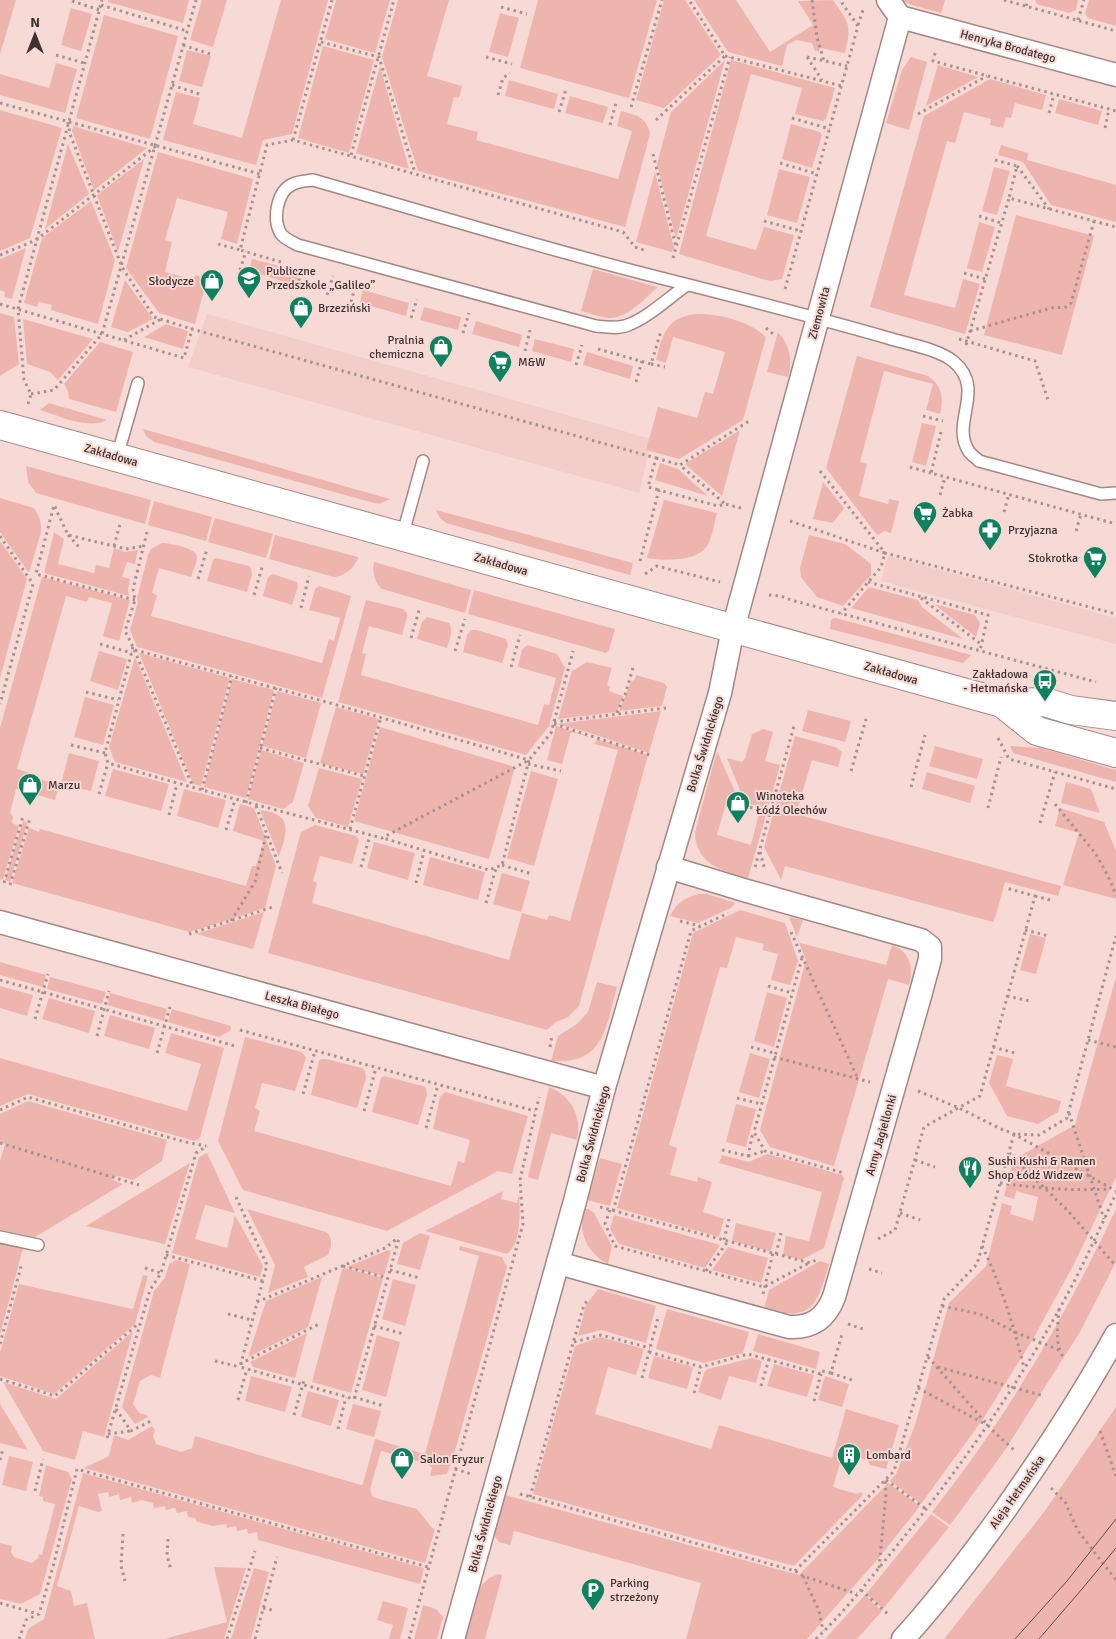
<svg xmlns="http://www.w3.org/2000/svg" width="1116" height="1639" font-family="Signika,sans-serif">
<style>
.built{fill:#f2cdc9}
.green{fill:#eeb5ae}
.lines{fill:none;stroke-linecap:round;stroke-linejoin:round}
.service-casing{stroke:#a38784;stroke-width:14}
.minor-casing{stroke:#a38784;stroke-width:25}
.tertiary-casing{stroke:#a38784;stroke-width:30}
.path{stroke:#a8928f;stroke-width:3;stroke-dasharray:2.5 4;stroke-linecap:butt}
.service{stroke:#fff;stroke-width:11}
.minor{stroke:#fff;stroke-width:22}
.tertiary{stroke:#fff;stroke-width:28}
.tram{stroke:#5d4e4d;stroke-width:1}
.labels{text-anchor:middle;stroke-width:4;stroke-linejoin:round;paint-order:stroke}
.street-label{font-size:12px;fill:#3e3231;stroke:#f7dad6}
.poi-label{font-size:12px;fill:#3e3231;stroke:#f7dad6;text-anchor:start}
</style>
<rect width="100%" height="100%" fill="#f7dad6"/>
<g class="built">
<polygon points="207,314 652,439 639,493 188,367"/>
<polygon points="888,556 1116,618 1116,644 881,581"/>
</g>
<g class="green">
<polygon points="0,0 16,0 0,54"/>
<polygon points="108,0 189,0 183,23 108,2"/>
<polygon points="202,0 227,0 213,47 190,40"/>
<polygon points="281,0 328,0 292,134 263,140 256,165 163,140 176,92 200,98 193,124 242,138"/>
<polygon points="336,0 390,0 375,53 325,39"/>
<path d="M398,0H449L427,76L462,86L459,98L454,97L447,124L478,132L476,140L618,179L632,131L617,126L621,111C636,115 647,117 650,134L625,227L418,171L382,57Z"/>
<polygon points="538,0 657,0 629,98 520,68"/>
<polygon points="664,0 685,0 721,55 664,108 636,100"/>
<path d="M694,0H736L770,52L813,25L798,1L833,0C849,23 852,24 845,53L820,48L819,51H815L812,43L796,40L787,45L782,66L728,52Z"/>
<polygon points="901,0 945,0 941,13 912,5"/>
<polygon points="1035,0 1078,0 1076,10 1069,13 1037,4"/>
<polygon points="1089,0 1116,0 1116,26 1088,18 1085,13"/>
<polygon points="71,8 92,14 81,51 61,45"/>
<polygon points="500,13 519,18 508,57 489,52"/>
<polygon points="104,15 178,36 150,139 76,118"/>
<polygon points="323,46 374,60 349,153 298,138"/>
<polygon points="187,50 211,56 202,87 179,81"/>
<polygon points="911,57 927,62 909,130 886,123 902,70"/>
<polygon points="725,60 676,239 657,164 671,112"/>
<polygon points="731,60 835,88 826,119 823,121 795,114 802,88 751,74 706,236 756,250 764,227 794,235 782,279 771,281 766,280 679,254"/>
<polygon points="56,63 77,69 65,113 0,95 0,74 49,88"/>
<polygon points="938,65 978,77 926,106"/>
<polygon points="380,66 409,169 356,153"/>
<polygon points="990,79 1046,95 1042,110 1015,103 1011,118 1006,117 1003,128 990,125 991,119 964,112 955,143 947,141 904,295 955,308 963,279 980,284 965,334 870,307 924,116"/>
<polygon points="509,80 558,94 554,109 505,96"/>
<polygon points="570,96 608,107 603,123 565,113"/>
<polygon points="1059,99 1102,111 1098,125 1055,113"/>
<polygon points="0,110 62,128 30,238 0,251"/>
<polygon points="791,124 820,132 822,135 812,168 782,159"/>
<polygon points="73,126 147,148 94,190 72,131"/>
<polygon points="68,144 89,194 45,229"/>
<polygon points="1001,145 1028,153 1027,160 1116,185 1116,222 1051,205 1023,162 998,155"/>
<polygon points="158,152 253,179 237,244 221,239 228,212 177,198 165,240 172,242 165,272 194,280 195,275 207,279 195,324 159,313 126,268"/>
<polygon points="144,159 118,252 97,195"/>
<polygon points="994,167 1010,171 997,215 982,211"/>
<polygon points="779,169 810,177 797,223 767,215"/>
<polygon points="655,172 674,248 672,252 636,242"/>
<polygon points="91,201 115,260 98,324 51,310 52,305 39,302 37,307 24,303 42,238"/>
<polygon points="1016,215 1094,236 1062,355 984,335"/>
<polygon points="979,222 995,227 982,272 967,268"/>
<polygon points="26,248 12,299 4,297 5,292 0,290 0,259"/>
<polygon points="252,259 299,271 295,285 249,271"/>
<path d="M593,269L657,287V288C644,299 627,319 608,318C599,317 590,313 581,311Z"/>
<polygon points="125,280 153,319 128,332 111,327"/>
<polygon points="363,290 409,303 406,316 360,303"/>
<polygon points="424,307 461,317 458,330 420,320"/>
<polygon points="0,313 14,317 19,364 0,376"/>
<path d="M697,314C720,314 749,321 766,337L743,420L679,459L646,450L658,407L697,418L705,392L713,394L725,352L673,337L666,363L656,360C663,334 666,317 697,314Z"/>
<polygon points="23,319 93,339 58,380 50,372 27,364"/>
<polygon points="476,321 522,335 519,347 472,334"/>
<polygon points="166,324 188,331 183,349 144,337"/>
<path d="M778,332C790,345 793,361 788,377L767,372Z"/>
<polygon points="535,339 574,349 571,362 532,351"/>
<polygon points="100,342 133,352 116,412 69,399 68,391 64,384"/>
<polygon points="587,352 633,366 630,379 583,365"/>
<path d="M857,356L928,376C942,385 944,399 940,414L926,410L933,384L884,371L860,462L867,464L859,496L888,504L889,499L899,501L891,533L885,531L877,535L826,468Z"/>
<path d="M49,403L107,420C88,430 60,416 40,410Z"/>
<polygon points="922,423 936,426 926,466 912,462"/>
<polygon points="143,429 390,499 379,504 374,503 154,442 146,436"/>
<polygon points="740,430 722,496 685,464"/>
<polygon points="660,463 678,469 708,496 655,480"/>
<polygon points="26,466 151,500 145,524 36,493 28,482"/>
<polygon points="823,482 844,508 833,523 813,519"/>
<path d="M0,498L34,508C39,516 42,523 41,532L29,573L0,532Z"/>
<path d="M664,500L717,513C714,524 712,542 704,550C692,561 662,561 647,558Z"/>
<polygon points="154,501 212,517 206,541 148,525"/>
<polygon points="436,510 633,563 630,575 446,523 440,518"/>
<polygon points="215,518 273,534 266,558 208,542"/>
<polygon points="54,532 64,539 58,564 94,573 96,565 109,568 114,548 125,552 138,550 135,564 127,562 122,577 130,579 128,590 129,596 44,573"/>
<path d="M275,535L358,557V558C354,568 345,576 334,577L269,559Z"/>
<polygon points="809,535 845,544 871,564 871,575 843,606 817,597 801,577 800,568"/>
<polygon points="0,541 27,579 0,678"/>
<path d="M162,543C169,543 197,548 197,557C197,563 193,571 191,577L159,568L152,593L157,595L151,616L322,663L329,639L334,641L340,618L309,610L315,589L319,586L351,596L322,698L137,647L130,630L138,602L137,598L148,555L151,549Z"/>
<polygon points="216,558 249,566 251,568 252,575 247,592 207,581 213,560"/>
<path d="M374,562L471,590L465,613L382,589C374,582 372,572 374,562Z"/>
<polygon points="273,574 297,582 298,587 292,605 263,596 268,577"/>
<polygon points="42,577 130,600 119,641 103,636 112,603 89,597 87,602 66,596 17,769 39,776 39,779 59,785 55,800 16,789 10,813 13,817 12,823 19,826 3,879 1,879 0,881 0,728"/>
<polygon points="869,587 918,600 922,607 963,639 851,608"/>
<polygon points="474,590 615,629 609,650 606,653 468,614"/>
<polygon points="366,600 403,609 407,613 407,617 402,635 369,626 362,653 366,654 361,675 538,725 544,704 549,705 556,678 518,667 522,649 528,645 557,654 565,668 549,726 526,755 338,702"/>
<polygon points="934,604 975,615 980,623 976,637"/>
<path d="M427,617L449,623C454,631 449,640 447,648L417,639L422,622Z"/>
<polygon points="834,618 836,618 971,655 963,663 830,629 831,620"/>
<polygon points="471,630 477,630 506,639 508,645 502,663 463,652 467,635"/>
<polygon points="99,651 127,659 118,690 90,681"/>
<polygon points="139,653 230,678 201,786 193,784"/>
<polygon points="135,657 187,782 115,762 109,747"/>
<polygon points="587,662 612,668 607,685 610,687 609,691 623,696 617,712 558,719 572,671"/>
<polygon points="636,675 664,683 667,687 662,706 619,711 631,682 635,679"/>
<polygon points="232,679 274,690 246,798 204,787"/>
<polygon points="277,691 321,703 306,758 262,746"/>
<polygon points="85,697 114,705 103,745 74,737"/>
<polygon points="336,707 379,719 363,774 320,763"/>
<polygon points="808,710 851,721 845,742 802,731"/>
<polygon points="661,711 649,753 587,732 557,724"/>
<polygon points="556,726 648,755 579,1006 568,1017 556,1022 547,1030 268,953 301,832 315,825 356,836 359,840 352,864 320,856 313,881 317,883 312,903 509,960 522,913 547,920 549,915 570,921 618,750 595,744 597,739 571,732 562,764 547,760"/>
<polygon points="380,727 515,767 489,859 354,821"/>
<polygon points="763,729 773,732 765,761 780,765 768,808 745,803 727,758 742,762 745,758 752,734"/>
<polygon points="795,736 835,747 842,752 838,767 812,760 796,814 1061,886 1058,896 1005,882 996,915 993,922 785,866 781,880 764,847"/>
<polygon points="935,746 983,759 977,779 929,766"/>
<polygon points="1010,746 1041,748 1116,770 1116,782 1013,753"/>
<polygon points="261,750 304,763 293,802 283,809 248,799"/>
<path d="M717,751L740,803L727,800L717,835L751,845L759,813L766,815L748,878C721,870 696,865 695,832Z"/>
<polygon points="69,753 99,761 91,791 61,784"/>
<polygon points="319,768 362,779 348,827 316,818 308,806"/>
<polygon points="113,769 169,784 161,811 105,796"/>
<polygon points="531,771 558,779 534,866 507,858"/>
<polygon points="927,772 975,786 970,803 922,789"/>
<polygon points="1066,782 1091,789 1100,813 1061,803"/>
<polygon points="184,789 226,800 218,828 177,816"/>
<polygon points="240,804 254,808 276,866 265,908 190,932 12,883 29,828 39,832 40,829 246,886 252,866 256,866 264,841 233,831"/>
<polygon points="1060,808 1104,822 1116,851 1116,899 1063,885 1079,833 1055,826"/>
<path d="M260,810C266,811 274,812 279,816C292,824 282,846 279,857Z"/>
<polygon points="23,821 27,823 10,882 5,880"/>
<polygon points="374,842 415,853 408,880 367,868"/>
<polygon points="430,857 485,872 478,900 423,885"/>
<polygon points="502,873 530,881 521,912 493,904"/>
<path d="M699,894H707L735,903L731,908L698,923L670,916C676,903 686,897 699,894Z"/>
<polygon points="740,910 785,923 798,961 790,985 771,980 778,954 762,950 764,944 736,937 727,968 720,967 669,1145 677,1148 670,1175 697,1182 698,1177 712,1182 703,1212 724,1219 719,1237 617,1208 693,933"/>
<polygon points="264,912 253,949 196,934"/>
<path d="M789,917L803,920L797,937L800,943L886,965L892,945C910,952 914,967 909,985L888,979L834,1166L770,1147L760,1130L806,960Z"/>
<polygon points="1030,934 1046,938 1036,974 1020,970"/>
<polygon points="0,962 46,975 43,987 0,975"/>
<polygon points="50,977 106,992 102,1004 47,989"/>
<polygon points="1116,977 1116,1177 1073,1266 1033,1339 983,1419 921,1504 890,1481 896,1474 915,1425 949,1303 986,1266 1002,1203 1012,1206 1010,1214 1033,1221 1038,1197 1016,1191 1014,1199 1004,1196 1013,1160 1075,1125"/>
<path d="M597,982L617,987C605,1028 605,1065 551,1061L558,1036L577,1024L588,1012Z"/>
<polygon points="0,986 33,995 27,1016 0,1008"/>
<polygon points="767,992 787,998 774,1047 754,1041"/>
<polygon points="110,993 167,1009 164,1021 107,1005"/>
<polygon points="49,998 95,1011 89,1033 42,1019"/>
<polygon points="172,1009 231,1026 230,1031 219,1037 168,1022"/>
<polygon points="110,1015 155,1028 149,1049 104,1036"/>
<polygon points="171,1033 224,1048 200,1138 195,1141 28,1094 0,1106 0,1058 187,1111 201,1064 165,1053"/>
<polygon points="245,1037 302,1052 306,1058 295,1091 262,1083 255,1108 260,1111 254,1131 451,1186 458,1161 464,1163 470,1140 433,1129 440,1097 445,1092 528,1116 512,1174 498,1171 387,1231 243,1190 218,1141"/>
<polygon points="750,1053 770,1059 759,1098 739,1092"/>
<polygon points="997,1055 1013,1059 1006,1086 1061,1101 1058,1112 1038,1124 1007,1116 989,1083"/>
<polygon points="321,1059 326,1059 362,1068 365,1071 366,1078 357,1108 311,1095 319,1061"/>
<polygon points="384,1076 423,1086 426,1088 427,1095 418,1125 372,1112 381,1078"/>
<path d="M549,1087C572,1096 582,1117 577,1140L551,1133L538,1180L528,1177Z"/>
<polygon points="28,1101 167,1140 162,1161 133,1180 118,1176 111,1179 123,1184 35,1237 0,1230 0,1161 5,1144 0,1142 0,1114"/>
<polygon points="736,1104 756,1109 746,1147 726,1142"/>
<polygon points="207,1153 235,1213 205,1205 195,1239 227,1248 235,1215 263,1266 260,1277 172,1253 199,1157"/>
<polygon points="767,1154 842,1175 844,1178 824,1248 801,1260 783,1255 786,1236 809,1241 822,1192 719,1163 722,1155 749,1162"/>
<polygon points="600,1158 622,1164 610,1206 587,1200"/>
<polygon points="190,1163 165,1244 86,1226"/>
<path d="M503,1191L501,1199L517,1203L519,1194C520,1211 522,1243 507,1254L425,1231Z"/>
<path d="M247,1209L326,1232C334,1238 331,1247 328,1255L304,1267L308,1277L268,1293L275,1265Z"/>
<path d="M584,1209H589L594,1213L612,1246L608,1264C587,1253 577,1232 584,1209Z"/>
<path d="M1116,1209V1262L1080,1332L1003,1453L950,1525L932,1512C1006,1419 1065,1317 1116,1209Z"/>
<polygon points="614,1215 720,1245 705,1268 619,1244 610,1229"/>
<polygon points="736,1223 776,1233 771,1250 769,1251 732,1241"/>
<polygon points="420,1233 430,1236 420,1270 397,1264 403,1243"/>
<polygon points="0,1243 23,1248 0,1335"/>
<polygon points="460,1246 502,1257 507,1267 453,1458 447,1474 430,1476 432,1468 428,1464 381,1451 370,1489 372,1496 376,1498 417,1509 432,1528 435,1529 425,1563 84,1468 109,1456 114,1435 128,1440 152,1426 155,1430 153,1436 156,1444 181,1452 192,1448 195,1436 361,1485 363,1484 375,1439 425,1454 479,1256 459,1250"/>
<polygon points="728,1247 768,1258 761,1283 712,1270"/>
<polygon points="388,1250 391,1251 384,1276 347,1267"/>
<polygon points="176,1260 190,1264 160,1378 151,1375 140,1381 133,1404 139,1413 147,1415 148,1417 135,1424 122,1407 154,1291 165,1278 169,1264"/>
<path d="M820,1261L829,1264C817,1306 812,1322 764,1309L769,1290Z"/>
<polygon points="345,1268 383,1278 351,1393 312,1382 342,1269"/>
<polygon points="143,1275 148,1276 135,1324 54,1394 0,1376 0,1353 19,1284 133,1309"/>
<polygon points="322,1277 308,1327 248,1357 266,1301"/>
<polygon points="393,1279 416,1285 405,1326 382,1319"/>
<polygon points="598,1289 656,1306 646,1343 601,1330 578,1336 586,1305"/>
<polygon points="667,1309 749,1332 743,1353 704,1363 656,1349"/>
<polygon points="133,1331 104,1437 83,1431 75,1460 43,1451 3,1382 56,1399"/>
<polygon points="307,1333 295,1378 253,1367 250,1362"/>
<polygon points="758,1334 820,1352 816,1369 753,1351"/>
<polygon points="377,1335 400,1342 386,1397 362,1390"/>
<polygon points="600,1337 644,1349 636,1375 608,1367 595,1414 711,1449 719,1425 832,1458 846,1409 899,1425 886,1469 870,1465 867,1460 843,1453 833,1487 857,1494 861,1492 863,1495 794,1566 533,1494 575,1346"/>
<polygon points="654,1356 690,1366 693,1368 687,1389 648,1378"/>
<polygon points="752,1358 762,1361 756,1383 729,1376 721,1400 698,1392 705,1371 708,1369"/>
<polygon points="774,1364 814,1375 807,1397 767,1386"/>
<polygon points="251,1376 292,1387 285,1412 245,1401"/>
<polygon points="825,1376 849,1384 842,1407 818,1400"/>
<polygon points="308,1391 339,1400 331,1426 301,1417"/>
<polygon points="0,1404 28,1450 0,1443"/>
<polygon points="353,1404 381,1411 374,1437 346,1429"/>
<polygon points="1116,1407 1116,1639 944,1639 1044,1512"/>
<polygon points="9,1456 33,1462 26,1491 2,1485"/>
<polygon points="46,1465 68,1472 72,1479 40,1594 21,1604 0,1599 0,1543 12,1546 11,1552 14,1557 32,1563 38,1558 39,1554 42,1555 55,1504 43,1501 43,1497 39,1496"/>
<polygon points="83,1473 424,1568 420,1584 258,1540 257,1532 248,1534 247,1529 237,1531 236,1526 227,1528 226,1524 213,1526 197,1522 195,1518 188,1517 187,1511 177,1513 175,1508 166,1510 165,1506 154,1508 153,1503 141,1500 132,1503 131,1497 120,1500 119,1494 109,1497 108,1492 98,1494 102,1511 98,1512 79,1506 57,1586 71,1591 74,1606 87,1603 95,1639 25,1639 28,1629 44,1619"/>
<polygon points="888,1483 920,1506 877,1560 807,1639 686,1639 701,1583 514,1531 510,1545 499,1542 495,1537 495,1529 505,1495 799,1575"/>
<polygon points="931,1514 949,1527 883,1609 866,1594"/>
<polygon points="214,1567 246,1568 224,1639 164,1639 227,1622"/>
<polygon points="254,1568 269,1572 251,1639 231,1639"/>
<polygon points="499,1574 502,1575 502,1576 485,1639 465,1639 481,1586 489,1578"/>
<polygon points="865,1595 882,1611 857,1639 825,1639"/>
<polygon points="383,1601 408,1608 400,1639 389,1639 393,1625 377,1620"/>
<polygon points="423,1605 436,1609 443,1617 437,1639 414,1639"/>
</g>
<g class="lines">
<g class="service-casing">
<g id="service">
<path d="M687,285C668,298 649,317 628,325C618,329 606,327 596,326L298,245C292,242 285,239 281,234C272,219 277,191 293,184C299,181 306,181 313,180C438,216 562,254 689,285C756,302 822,319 888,338C907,344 939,349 954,362C986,389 951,422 968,450C970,454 975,457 979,461L1101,494L1116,493"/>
<polyline points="117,457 138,383"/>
<polyline points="402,537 423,461"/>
<polyline points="0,1237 38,1245"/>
</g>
</g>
<g class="minor-casing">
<g id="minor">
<polyline points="900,17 1116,75"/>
<polyline points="0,922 604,1088"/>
<path d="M558,1263L789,1327C812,1328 826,1318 834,1297L920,996L930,959V947L921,940L747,891L668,867"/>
<polyline points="453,1639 575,1201 604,1088 720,693 733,629 900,17 888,0"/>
<path d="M903,1639C939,1600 971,1557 1002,1514C1043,1456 1082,1397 1116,1335"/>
</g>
</g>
<g class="tertiary-casing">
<g id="tertiary">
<polyline points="0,425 1002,703 1045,702 1071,710 1116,716"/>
<polyline points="1002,703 1037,731 1116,753"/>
</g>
</g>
<g class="path">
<polyline points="812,0 817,37 824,61"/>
<polyline points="1004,0 1116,31"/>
<polyline points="72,1 100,10"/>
<polyline points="101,5 187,31"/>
<polyline points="1026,6 1028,0"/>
<polyline points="501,7 527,14"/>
<polyline points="1078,20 1084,0"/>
<polyline points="858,25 863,10"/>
<polyline points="321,42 379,57 415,173"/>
<polyline points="183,45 213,55"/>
<polyline points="935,53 933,61 1116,111"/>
<polyline points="56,55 84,63"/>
<polyline points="725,56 842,86"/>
<polyline points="486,57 512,64"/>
<polyline points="807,57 847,66"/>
<polyline points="807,57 822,80"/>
<polyline points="172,85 202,95"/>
<polyline points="498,95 503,78 510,73"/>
<polyline points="0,103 260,174"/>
<polyline points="631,107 662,0"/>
<polyline points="559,112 566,89"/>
<polyline points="1049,113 1054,94"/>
<polyline points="918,114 987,76"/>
<polyline points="792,118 830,129"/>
<polyline points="656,120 725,56 689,0"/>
<polyline points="68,122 70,134 122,267 154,317 192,329"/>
<polyline points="610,125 616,103"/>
<polyline points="1105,128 1109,109"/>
<polyline points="293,140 332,0"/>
<polyline points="653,154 676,247"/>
<polyline points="351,155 394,0"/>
<polyline points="995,160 1017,166 1009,198"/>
<polyline points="780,163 817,174"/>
<polyline points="1017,166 1049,209"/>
<polyline points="979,216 1001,223"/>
<polyline points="764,221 801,231"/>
<polyline points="218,244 240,250"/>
<polyline points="0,255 36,240 156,146"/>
<polyline points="673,258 730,57"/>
<polyline points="281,262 240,250 267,145 293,140 623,232 635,247 647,251"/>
<polyline points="240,270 246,251"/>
<polyline points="964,273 985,279"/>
<polyline points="297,287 302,268"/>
<polyline points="785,289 858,26 840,0"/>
<polyline points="327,295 333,276"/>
<polyline points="351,302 356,283"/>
<polyline points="0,304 184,358 192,329 656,458 648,487 659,490"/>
<polyline points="411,318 417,299"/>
<polyline points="766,328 773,334"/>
<polyline points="970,331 1051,308 1066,307 1071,303 1094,221"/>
<polyline points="463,333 469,313"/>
<polyline points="959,339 1035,361 1049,403"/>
<polyline points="124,340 161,319"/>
<polyline points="966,345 1009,198 1116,227"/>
<polyline points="598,349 651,364 661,331"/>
<polyline points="525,351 530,330"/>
<polyline points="651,364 665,367"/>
<polyline points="576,365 582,345"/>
<polyline points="636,382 642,361"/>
<polyline points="31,394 54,390 102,334 196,0"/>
<polyline points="28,404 31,394 24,380 18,309 102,0"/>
<polyline points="923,416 943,421"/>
<polyline points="941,432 931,473 1116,524"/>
<polyline points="656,458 680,465"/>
<polyline points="910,467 931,473"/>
<polyline points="820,471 885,553 1116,614"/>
<polyline points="940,495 945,477"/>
<polyline points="724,503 680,465 749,421"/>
<polyline points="1004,512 1009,494"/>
<polyline points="790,521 885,553 881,567 841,614"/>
<polyline points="1076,531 1081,514"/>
<polyline points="147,532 133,589 135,600 125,631 133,647 193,787"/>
<polyline points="68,535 79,547"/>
<polyline points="0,536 33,584 0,704"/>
<polyline points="114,546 120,524"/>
<polyline points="640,561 659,490 718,506 725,504 741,508"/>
<polyline points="645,574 657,566 720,582"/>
<polyline points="198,579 207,549"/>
<polyline points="868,582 988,615 980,651"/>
<polyline points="254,595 263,564"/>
<polyline points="769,595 781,596 791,600 1096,682"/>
<polyline points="921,598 982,645"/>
<polyline points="135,600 36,574 54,505 68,535 126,549 144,546"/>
<polyline points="301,608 309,576"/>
<polyline points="411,638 420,607"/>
<polyline points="100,644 132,653"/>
<path d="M133,647L105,753L108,763C199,790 291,814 382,838L529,760L551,733L573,651"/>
<polyline points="135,650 330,703 529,760 502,865 489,870 383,838"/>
<polyline points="455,651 465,619"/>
<polyline points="511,667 520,635"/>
<polyline points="86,692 118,700"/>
<polyline points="617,713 625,695 633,668"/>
<polyline points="554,722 666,708"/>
<polyline points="554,724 653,756"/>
<polyline points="998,738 1009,759 1116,789"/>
<polyline points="71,745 105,753"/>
<polyline points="260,748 364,776"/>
<polyline points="528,764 561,771"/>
<polyline points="851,771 866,719"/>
<polyline points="911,787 925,735"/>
<polyline points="202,790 232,676"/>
<polyline points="99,794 108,763"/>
<polyline points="246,803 276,688"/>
<polyline points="1055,804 1096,854 1110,880 1116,896"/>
<polyline points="728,805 738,808 739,804 770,813"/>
<polyline points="256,806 282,873"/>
<polyline points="988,808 1001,757"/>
<polyline points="169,815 177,784"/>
<polyline points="1040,823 1055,772"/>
<polyline points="350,829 381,717"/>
<polyline points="226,830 235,800"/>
<polyline points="760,852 765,870"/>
<polyline points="502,865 532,874"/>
<polyline points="361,867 370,835"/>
<polyline points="755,867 794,726"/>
<polyline points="4,883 23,816"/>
<polyline points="416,883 424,851"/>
<polyline points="10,885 30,818"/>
<polyline points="1035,896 1054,901"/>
<polyline points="486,903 496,868"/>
<polyline points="231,921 255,882 266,834"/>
<polyline points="680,921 700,926"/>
<polyline points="1025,930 1049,936"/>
<polyline points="791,932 858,1079"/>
<polyline points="189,934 273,907"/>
<polyline points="802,958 754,1132 765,1151 844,1173"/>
<polyline points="0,980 235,1046"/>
<polyline points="768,986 792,993"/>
<polyline points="1007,996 1030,1001"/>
<polyline points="35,1019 48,974"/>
<polyline points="240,1030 535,1111"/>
<polyline points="97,1036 109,991"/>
<polyline points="1088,1040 1116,1047"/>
<polyline points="550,1047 552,1035"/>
<polyline points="751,1047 774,1053"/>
<polyline points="993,1047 1015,1053"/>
<polyline points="157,1053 170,1007"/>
<polyline points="774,1057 870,1082"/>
<polyline points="918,1091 959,1108 1001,1129 1014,1134 1116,1191"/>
<polyline points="303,1094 315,1051"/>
<polyline points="737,1098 761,1104"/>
<polyline points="0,1110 28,1097 185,1142 206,1146"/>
<polyline points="364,1111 376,1068"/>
<polyline points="1069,1113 1104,1219"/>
<polyline points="426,1128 438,1085"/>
<polyline points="0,1143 139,1185"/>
<polyline points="722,1150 748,1156 753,1132"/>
<polyline points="1009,1153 1069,1212 1115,1265"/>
<polyline points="748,1156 765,1151"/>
<polyline points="915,1160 935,1167"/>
<path d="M1000,1183C1038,1188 1071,1191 1109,1189"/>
<polyline points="236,1197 267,1265 240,1367 354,1399 399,1238"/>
<polyline points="600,1207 810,1263 818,1259"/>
<polyline points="610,1210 605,1224 615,1246 764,1287 809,1263"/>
<polyline points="613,1211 691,931 728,913"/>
<polyline points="900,1213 920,1220"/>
<polyline points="878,1239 895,1230 924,1127 980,1096 1035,896 1006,888"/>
<polyline points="724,1240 729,1219"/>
<path d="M982,1246C1001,1285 1014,1326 1024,1368"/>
<polyline points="776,1254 781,1233"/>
<polyline points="166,1255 263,1281"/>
<polyline points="343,1266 387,1278"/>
<polyline points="145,1268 161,1273"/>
<polyline points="869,1269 882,1273"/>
<polyline points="390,1270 420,1278"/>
<polyline points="706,1271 728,1241"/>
<polyline points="763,1294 773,1253"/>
<polyline points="257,1302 385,1248 398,1238"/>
<polyline points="942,1306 980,1314 1015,1332 1059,1350"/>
<path d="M1059,1309C1058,1326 1054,1343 1064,1358"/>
<polyline points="228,1314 252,1320"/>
<polyline points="848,1324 866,1330"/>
<polyline points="374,1326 404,1334"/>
<polyline points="574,1342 601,1335 650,1348"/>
<polyline points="0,1344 22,1263"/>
<polyline points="649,1352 701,1367 748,1354 821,1374 822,1371 831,1373 842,1334"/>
<polyline points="928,1357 992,1430 1015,1451"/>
<polyline points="215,1361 240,1367"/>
<polyline points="240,1364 319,1324"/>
<polyline points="938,1367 1041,1395"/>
<polyline points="831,1373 852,1380"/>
<polyline points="642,1378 658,1318"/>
<polyline points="0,1379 55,1396 139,1323"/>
<polyline points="761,1386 769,1359"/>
<polyline points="918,1388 985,1424"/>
<polyline points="694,1393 701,1367"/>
<polyline points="354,1397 384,1406"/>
<polyline points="238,1400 247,1369"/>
<polyline points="814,1401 821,1374"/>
<polyline points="116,1409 131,1431 151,1421"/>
<polyline points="294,1415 304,1380"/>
<polyline points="338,1429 346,1397"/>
<polyline points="1100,1431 1116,1476"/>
<polyline points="108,1434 130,1431"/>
<polyline points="107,1438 150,1290 161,1273 196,1153 207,1146"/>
<polyline points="0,1460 3,1449"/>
<polyline points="455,1469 471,1474"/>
<polyline points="886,1480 926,1509"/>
<polyline points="1051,1488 1065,1502 1078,1531 1116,1580"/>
<polyline points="35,1491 43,1459"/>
<polyline points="520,1494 795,1571 803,1576 857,1594"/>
<polyline points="530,1497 580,1318 584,1305 589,1298"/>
<polyline points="123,1534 121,1566 125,1581"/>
<polyline points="168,1539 167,1555 171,1570"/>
<polyline points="879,1568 886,1494 885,1480"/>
<polyline points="795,1571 894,1471 944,1299 977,1264 1014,1134 1039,1135 1067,1118 1116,936"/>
<polyline points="803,1576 819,1611 823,1631"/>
<polyline points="861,1590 890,1616"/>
<polyline points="0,1603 38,1614"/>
<polyline points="263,1608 272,1610"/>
<polyline points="19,1639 26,1620 39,1614 53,1567 77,1469 428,1567"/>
<polyline points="227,1639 255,1551"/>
<polyline points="255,1639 277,1557"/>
<polyline points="409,1639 523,1224 520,1180 539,1097"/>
<path d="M816,1639C845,1611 870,1579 895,1548C964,1464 1026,1374 1076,1278C1090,1250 1103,1222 1116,1193"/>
</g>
<use href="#service" class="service"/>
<use href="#minor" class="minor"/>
<use href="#tertiary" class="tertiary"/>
<g class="tram">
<polyline points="1015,1639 1067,1581 1116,1519"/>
<polyline points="1039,1639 1082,1589 1116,1548"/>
</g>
</g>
<defs>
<g id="school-pin" transform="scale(1.25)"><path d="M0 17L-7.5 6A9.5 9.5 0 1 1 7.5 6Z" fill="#0f815f" stroke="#f7dad6"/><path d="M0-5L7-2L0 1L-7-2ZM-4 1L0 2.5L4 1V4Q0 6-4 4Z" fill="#fff"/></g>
<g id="shop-pin" transform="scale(1.25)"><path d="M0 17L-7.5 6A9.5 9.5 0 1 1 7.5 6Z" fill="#0f815f" stroke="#f7dad6"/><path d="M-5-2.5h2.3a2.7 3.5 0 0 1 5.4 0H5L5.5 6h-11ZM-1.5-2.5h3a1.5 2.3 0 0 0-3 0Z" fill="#fff"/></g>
<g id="supermarket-pin" transform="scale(1.25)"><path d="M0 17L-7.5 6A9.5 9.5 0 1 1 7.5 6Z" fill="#0f815f" stroke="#f7dad6"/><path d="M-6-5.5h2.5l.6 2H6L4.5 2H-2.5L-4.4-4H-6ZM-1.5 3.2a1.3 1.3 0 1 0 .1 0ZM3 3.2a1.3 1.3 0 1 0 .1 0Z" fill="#fff"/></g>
<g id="pharmacy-pin" transform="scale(1.25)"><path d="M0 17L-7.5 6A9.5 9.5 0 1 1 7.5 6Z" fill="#0f815f" stroke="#f7dad6"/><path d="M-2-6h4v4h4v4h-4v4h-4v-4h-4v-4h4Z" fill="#fff"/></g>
<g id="bus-pin" transform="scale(1.25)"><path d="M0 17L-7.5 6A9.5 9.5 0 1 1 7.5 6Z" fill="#0f815f" stroke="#f7dad6"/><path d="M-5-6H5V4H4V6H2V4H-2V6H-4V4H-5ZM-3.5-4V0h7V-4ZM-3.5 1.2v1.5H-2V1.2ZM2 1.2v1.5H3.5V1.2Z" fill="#fff"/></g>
<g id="restaurant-pin" transform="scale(1.25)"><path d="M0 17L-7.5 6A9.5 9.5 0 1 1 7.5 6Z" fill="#0f815f" stroke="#f7dad6"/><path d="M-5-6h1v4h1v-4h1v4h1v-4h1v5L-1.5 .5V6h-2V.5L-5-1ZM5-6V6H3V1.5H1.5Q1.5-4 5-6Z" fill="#fff"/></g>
<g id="building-pin" transform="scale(1.25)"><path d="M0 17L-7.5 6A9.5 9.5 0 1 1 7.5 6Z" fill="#0f815f" stroke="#f7dad6"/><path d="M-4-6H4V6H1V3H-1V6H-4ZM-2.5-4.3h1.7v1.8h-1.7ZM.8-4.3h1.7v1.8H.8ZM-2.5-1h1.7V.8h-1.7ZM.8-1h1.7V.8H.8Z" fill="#fff"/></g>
<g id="parking-pin" transform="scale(1.25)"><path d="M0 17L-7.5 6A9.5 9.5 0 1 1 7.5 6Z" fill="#0f815f" stroke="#f7dad6"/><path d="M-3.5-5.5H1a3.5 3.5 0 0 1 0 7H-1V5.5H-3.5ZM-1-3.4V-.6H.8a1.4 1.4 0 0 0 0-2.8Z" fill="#fff"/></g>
</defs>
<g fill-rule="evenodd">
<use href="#school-pin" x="249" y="278"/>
<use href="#shop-pin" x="212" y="281"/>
<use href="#shop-pin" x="301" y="308"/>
<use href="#shop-pin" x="441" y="347"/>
<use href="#supermarket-pin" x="500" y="362"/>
<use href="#supermarket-pin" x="925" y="513"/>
<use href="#pharmacy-pin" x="990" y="530"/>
<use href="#supermarket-pin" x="1095" y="558"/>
<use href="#bus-pin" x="1045" y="681"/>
<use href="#shop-pin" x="30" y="785"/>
<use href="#shop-pin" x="738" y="803"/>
<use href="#restaurant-pin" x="970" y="1168"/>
<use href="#building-pin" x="849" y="1455"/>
<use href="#shop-pin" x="402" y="1459"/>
<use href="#parking-pin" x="593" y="1590"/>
</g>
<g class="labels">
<g class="street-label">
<text transform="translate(1008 46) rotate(15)" y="4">Henryka Brodatego</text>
<text transform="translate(819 313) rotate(-75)" y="4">Ziemowita</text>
<text transform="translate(111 455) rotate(16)" y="4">Zakładowa</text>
<text transform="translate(501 564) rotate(16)" y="4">Zakładowa</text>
<text transform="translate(891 673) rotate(16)" y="4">Zakładowa</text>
<text transform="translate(705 744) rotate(-73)" y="4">Bolka Świdnickiego</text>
<text transform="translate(302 1005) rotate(15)" y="4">Leszka Białego</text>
<text transform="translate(593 1134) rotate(-75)" y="4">Bolka Świdnickiego</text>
<text transform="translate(881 1135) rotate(-74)" y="4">Anny Jagiellonki</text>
<text transform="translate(1017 1492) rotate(-55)" y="4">Aleja Hetmańska</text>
<text transform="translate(485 1524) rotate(-75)" y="4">Bolka Świdnickiego</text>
</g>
<g class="poi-label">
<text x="266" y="275">Publiczne<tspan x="266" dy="14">Przedszkole „Galileo”</tspan></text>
<text x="194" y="285" text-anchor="end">Słodycze</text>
<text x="318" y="312">Brzeziński</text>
<text x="424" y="344" text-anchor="end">Pralnia<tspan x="424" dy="14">chemiczna</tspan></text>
<text x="518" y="366">M&amp;W</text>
<text x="942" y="517">Żabka</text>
<text x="1008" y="534">Przyjazna</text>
<text x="1078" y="562" text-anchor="end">Stokrotka</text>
<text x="1028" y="678" text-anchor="end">Zakładowa<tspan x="1028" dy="14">- Hetmańska</tspan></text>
<text x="48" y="789">Marzu</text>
<text x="756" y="800">Winoteka<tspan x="756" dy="14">Łódź Olechów</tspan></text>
<text x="988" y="1165">Sushi Kushi &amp; Ramen<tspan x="988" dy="14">Shop Łódź Widzew</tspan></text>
<text x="866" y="1459">Lombard</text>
<text x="420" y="1463">Salon Fryzur</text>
<text x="610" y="1587">Parking<tspan x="610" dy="14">strzeżony</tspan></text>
</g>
</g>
<g transform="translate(35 35)" stroke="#f7dad6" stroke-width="4" paint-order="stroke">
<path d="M0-4L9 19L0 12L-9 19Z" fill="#3e3231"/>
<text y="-8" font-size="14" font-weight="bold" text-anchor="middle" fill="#3e3231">N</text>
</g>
</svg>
